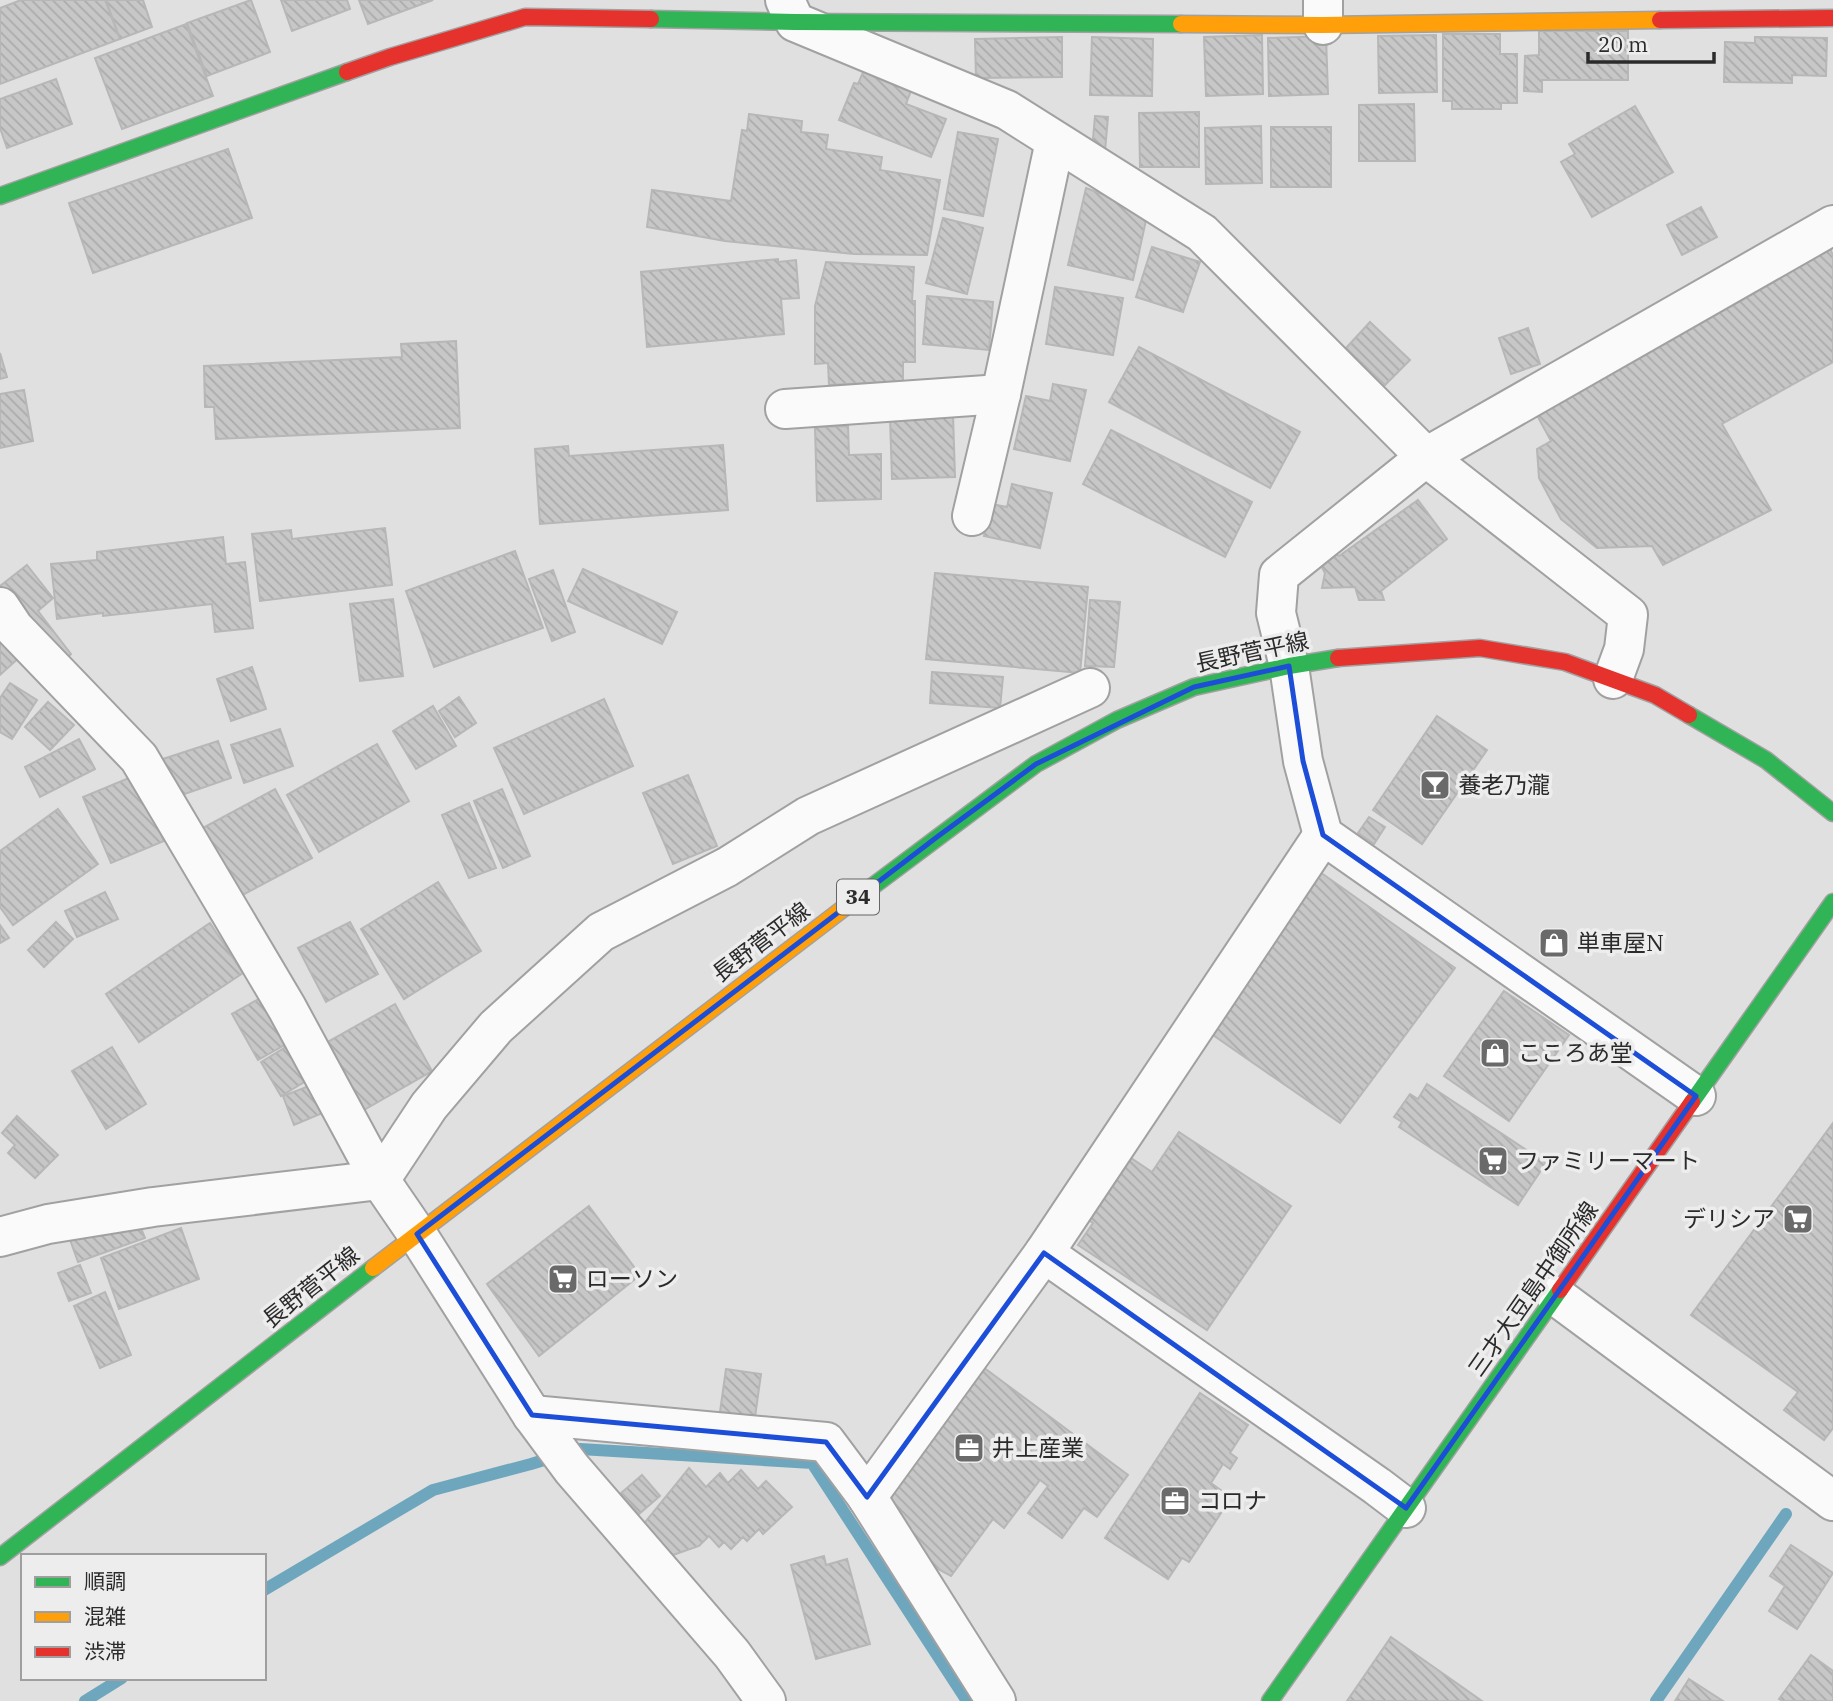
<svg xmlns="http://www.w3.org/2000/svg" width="1833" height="1701" font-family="'IBM Plex Serif','Noto Sans JP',serif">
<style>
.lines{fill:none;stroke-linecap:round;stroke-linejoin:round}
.stream{stroke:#6ea7bd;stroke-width:12}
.building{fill:url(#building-back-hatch);stroke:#b7b7b7;stroke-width:2}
.street-casing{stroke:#a1a1a2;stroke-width:42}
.fast-casing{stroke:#a1a1a2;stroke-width:19}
.slow-casing{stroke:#a1a1a2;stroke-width:19}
.jam-casing{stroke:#a1a1a2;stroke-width:19}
.street{stroke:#fafafa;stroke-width:38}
.fast{stroke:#30b455;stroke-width:16}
.slow{stroke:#ff9f0a;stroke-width:16}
.jam{stroke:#e5322d;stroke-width:16}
.marked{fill:none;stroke:#1d4ed8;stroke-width:5;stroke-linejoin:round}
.labels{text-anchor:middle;stroke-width:7;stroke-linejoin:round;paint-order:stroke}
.shield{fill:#ededee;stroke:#656566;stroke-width:2}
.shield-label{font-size:21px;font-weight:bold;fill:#2b2b2c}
.street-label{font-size:23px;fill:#2b2b2c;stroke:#ededee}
.poi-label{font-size:23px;fill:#2b2b2c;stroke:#ededee;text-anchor:start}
</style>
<defs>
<pattern id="building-back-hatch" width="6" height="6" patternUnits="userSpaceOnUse" patternTransform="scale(1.75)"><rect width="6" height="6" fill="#c7c7c7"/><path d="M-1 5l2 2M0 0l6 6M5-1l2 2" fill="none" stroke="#ababab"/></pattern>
</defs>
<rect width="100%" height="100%" fill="#e0e0e0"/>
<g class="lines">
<g class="stream">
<polyline points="264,1590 433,1490 531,1464 580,1449 812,1463 967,1701"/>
<polyline points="85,1701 122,1678"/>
<polyline points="1656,1701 1786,1514"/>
</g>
</g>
<g class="building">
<polygon points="21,0 105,0 120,39 0,84 0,8"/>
<polygon points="106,0 143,0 152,27 120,39"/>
<polygon points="251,0 270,52 207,76 187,23"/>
<polygon points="281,0 347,0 350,9 292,31"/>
<polygon points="359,0 433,0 368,24"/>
<polygon points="186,24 213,96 122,129 95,58"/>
<polygon points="1539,31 1628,31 1628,80 1542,80 1542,92 1524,91 1525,56 1539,55"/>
<polygon points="1443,34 1500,34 1500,54 1517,54 1517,103 1501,103 1501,109 1452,109 1452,101 1443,101"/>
<polygon points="1262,35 1263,94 1206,96 1204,37"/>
<polygon points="1436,35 1437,92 1379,93 1378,36"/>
<polygon points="1326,36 1328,94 1269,96 1268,38"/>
<polygon points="1062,37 1062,77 976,78 975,39"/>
<polygon points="1092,37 1153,39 1152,96 1090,95"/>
<polygon points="1755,37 1827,38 1826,76 1792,75 1792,83 1724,82 1725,42 1755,43"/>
<polygon points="864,70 912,88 906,104 946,119 931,157 839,120 854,83 858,84"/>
<polygon points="56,79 72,124 7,148 0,128 0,99"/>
<polygon points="1414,104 1415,161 1359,161 1359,105"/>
<polygon points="1635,106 1673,172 1592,217 1561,162 1575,154 1569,144"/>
<polygon points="1199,112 1199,167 1140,167 1139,113"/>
<polygon points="749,114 802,121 801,132 828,135 826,149 882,157 880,170 940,180 927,255 854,254 725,241 647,227 652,190 731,201 742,130 747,131"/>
<polygon points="1095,116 1108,117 1105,151 1092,150"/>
<polygon points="1261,126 1262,183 1206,184 1205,128"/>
<rect x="1271" y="127" width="60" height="60"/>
<polygon points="958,132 998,139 983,216 944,209"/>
<polygon points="228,149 252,218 93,273 69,203"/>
<polygon points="1086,188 1148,211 1133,280 1068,265"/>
<polygon points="1701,207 1717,237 1682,255 1667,225"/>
<polygon points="943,218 983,228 967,294 926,283"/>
<polygon points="1828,245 1833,255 1833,362 1722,424 1771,510 1663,565 1652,546 1597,548 1561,519 1539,478 1537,449 1551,441 1533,408"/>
<polygon points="1152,247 1200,262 1183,312 1136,297"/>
<polygon points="778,259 778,262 796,260 799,298 781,299 784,334 647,347 641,272"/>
<polygon points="826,262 914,267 912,301 915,301 915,362 903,362 903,381 829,385 828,363 815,364 815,306"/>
<polygon points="1055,287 1123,298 1113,355 1046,344"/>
<polygon points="927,296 993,302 989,350 923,344"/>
<polygon points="1370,322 1410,360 1385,385 1346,348"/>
<polygon points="1528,328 1540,364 1511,374 1499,338"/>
<polygon points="456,341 460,428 216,439 214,407 205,407 204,366 402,357 401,344"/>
<polygon points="1139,347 1300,432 1270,488 1109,402"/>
<polygon points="0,353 7,377 0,379"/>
<polygon points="1053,384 1086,390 1070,461 1014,449 1026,396 1050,401"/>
<polygon points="24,390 33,441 0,448 0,394"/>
<polygon points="953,415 955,477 892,479 890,417"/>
<polygon points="848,426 849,455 881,454 881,499 817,501 815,427"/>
<polygon points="1111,430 1252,502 1225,557 1083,484"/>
<polygon points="723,445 728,510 540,524 535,449 568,446 569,456"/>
<polygon points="1012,484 1052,493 1040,548 984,536 991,504 1007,507"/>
<polygon points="1418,500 1447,539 1381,591 1384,600 1359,600 1355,587 1322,588 1325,573 1320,564 1334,553 1339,556"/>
<polygon points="385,528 392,585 260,601 252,534 291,530 292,539"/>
<polygon points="223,537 226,564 245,562 253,628 215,632 212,604 103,616 103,613 57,619 51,564 97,560 97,552"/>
<polygon points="515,551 543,628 434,667 406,591"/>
<polygon points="27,565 53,598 38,611 71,654 55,668 0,599 0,586"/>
<polygon points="583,569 677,612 662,644 568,601"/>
<polygon points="553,570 575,632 552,641 529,579"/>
<polygon points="935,573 1088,587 1080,673 926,659"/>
<polygon points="393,599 403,676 360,681 350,604"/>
<polygon points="1090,600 1120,602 1114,667 1085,666"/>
<polygon points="0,632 22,655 0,675"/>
<polygon points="252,667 266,709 231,721 217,679"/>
<polygon points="932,672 1003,677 1000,708 930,703"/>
<polygon points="10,683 37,700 12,739 0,732 0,698"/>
<polygon points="459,697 476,723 455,737 439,711"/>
<polygon points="604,699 633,766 524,814 494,748"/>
<polygon points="48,702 74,725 50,750 25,727"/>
<polygon points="433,706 456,746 416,769 393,731"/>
<polygon points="1437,716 1487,750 1422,844 1373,810"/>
<polygon points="280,729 293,766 244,783 231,745"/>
<polygon points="79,739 95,769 40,797 25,767"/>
<polygon points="218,741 231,778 176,797 163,759"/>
<polygon points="377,744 409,801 319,852 287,795"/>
<polygon points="136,775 164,841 111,863 83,797"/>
<polygon points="688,775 717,846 673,864 643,793"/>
<polygon points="275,789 312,858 237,898 201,829"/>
<polygon points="502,789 530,856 503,868 474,801"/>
<polygon points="469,803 496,868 469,878 442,815"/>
<polygon points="58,809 98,864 13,925 0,907 0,851"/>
<polygon points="1369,817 1385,827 1374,844 1358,833"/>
<polygon points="1320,872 1455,968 1340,1123 1210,1033"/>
<polygon points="438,882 481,951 404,999 361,929"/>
<polygon points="105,892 118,919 77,937 65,911"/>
<polygon points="56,922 73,939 44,967 28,950"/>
<polygon points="350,922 378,974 326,1002 298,948"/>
<polygon points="210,923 243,973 139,1042 106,994"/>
<polygon points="0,925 9,938 0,943"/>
<polygon points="1504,991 1569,1035 1509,1121 1444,1076"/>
<polygon points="262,997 288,1043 258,1060 232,1014"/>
<polygon points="395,1004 432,1071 364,1110 326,1043"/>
<polygon points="291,1044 311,1078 281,1096 261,1062"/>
<polygon points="112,1047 146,1104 106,1129 72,1071"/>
<polygon points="314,1084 325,1112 294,1125 283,1096"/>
<polygon points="1427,1084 1546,1163 1518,1205 1399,1127 1402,1122 1394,1117 1410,1094 1418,1099"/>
<polygon points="17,1116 58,1155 35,1178 8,1153 15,1145 2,1133"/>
<polygon points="1833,1123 1833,1428 1824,1440 1784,1410 1798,1392 1691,1315"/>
<polygon points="1179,1132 1291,1206 1207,1330 1078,1245 1093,1223 1083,1216 1125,1154 1152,1172"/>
<polygon points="589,1206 640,1275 539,1356 487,1284"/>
<polygon points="138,1221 145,1238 78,1262 68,1234"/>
<polygon points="181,1228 199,1279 119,1309 101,1258"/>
<polygon points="80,1265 91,1293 69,1301 58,1273"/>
<polygon points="105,1292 131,1355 100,1368 74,1306"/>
<polygon points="983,1367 1128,1475 1097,1517 1084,1508 1062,1538 1028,1513 1048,1486 1040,1480 1004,1528 993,1519 951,1576 910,1554 888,1502"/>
<polygon points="726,1369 761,1374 755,1417 720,1412"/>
<polygon points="1200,1393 1248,1425 1230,1453 1237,1458 1230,1469 1223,1464 1211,1483 1226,1494 1218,1506 1223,1510 1189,1562 1182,1558 1168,1579 1105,1538"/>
<polygon points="689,1468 706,1487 720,1473 728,1483 741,1470 758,1489 766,1481 792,1507 763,1534 759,1529 747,1541 743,1537 731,1549 724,1542 719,1547 709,1536 699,1546 670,1556 642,1526"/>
<polygon points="642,1475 660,1496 639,1514 621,1493"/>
<polygon points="1791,1545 1833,1573 1797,1629 1769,1611 1785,1586 1770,1576"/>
<polygon points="824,1556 826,1565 847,1559 870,1644 816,1659 791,1565"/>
<polygon points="1391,1637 1482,1701 1347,1701"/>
<polygon points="1811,1655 1833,1671 1833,1701 1782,1701 1779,1699"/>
<polygon points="1689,1679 1723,1701 1675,1701"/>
</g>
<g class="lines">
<g class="street-casing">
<g id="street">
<polyline points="785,0 795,22 1007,110 1202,233 1426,457 1628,615 1624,649 1613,679"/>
<polyline points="1323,0 1323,25"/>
<polyline points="785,409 1001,394"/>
<polyline points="972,516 1001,394 1055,141"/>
<polyline points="0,607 14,628 139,758 287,1008 380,1180 417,1234 532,1415 572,1469 732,1654 766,1701"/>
<polyline points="1696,1096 1323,835 1303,761 1289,666 1276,613 1279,575 1426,457 1833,225"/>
<polyline points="0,1237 48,1224 153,1207 380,1180 429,1106 496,1027 601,932 727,867 808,816 1090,688"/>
<polyline points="1044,1253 1377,1486 1406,1508"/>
<polyline points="1556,1296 1833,1501"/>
<polyline points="532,1415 826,1442 867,1497 996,1701"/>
<polyline points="867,1497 1044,1253 1323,835"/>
</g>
</g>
<g class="fast-casing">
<g id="fast">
<polyline points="651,19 795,22 1181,24"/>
<polyline points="0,196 347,72"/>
<polyline points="1689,715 1766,760 1833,813"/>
<polyline points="857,898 1036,764 1117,720 1194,687 1289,666 1338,658"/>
<polyline points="1692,1102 1833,902"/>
<polyline points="0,1557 373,1268"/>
<polyline points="1270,1701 1560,1290"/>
</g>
</g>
<g class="slow-casing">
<g id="slow">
<polyline points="1181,24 1323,25 1660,20"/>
<polyline points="373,1268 857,898"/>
</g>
</g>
<g class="jam-casing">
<g id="jam">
<polyline points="1660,20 1833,18"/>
<polyline points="347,72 390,57 525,17 651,19"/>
<polyline points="1338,658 1480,648 1565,662 1655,695 1689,715"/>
<polyline points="1560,1290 1692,1102"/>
</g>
</g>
<use href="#street" class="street"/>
<use href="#fast" class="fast"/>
<use href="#slow" class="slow"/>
<use href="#jam" class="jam"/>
</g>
<path class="marked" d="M1289,666L1303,761L1323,835L1696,1096L1406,1508L1044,1253L867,1497L826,1442L532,1415L417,1234L937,837L1036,764L1194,687Z"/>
<defs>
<g id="bar-square" transform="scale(1.575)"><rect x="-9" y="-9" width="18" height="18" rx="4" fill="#6a6a6b" stroke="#ededee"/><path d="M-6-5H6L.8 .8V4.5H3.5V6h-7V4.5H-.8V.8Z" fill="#fff"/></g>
<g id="shop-square" transform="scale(1.575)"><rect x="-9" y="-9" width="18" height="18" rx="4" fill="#6a6a6b" stroke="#ededee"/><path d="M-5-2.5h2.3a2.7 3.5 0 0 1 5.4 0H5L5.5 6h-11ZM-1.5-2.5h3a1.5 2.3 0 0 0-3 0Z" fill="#fff"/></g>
<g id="supermarket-square" transform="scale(1.575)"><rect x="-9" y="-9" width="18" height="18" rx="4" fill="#6a6a6b" stroke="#ededee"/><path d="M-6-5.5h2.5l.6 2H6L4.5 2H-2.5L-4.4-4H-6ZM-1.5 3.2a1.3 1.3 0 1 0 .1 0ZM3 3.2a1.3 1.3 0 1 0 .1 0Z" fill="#fff"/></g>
<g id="office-square" transform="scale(1.575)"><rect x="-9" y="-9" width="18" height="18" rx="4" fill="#6a6a6b" stroke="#ededee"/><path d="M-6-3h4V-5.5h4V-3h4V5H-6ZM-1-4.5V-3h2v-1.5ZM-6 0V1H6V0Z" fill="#fff"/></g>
</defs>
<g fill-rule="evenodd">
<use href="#bar-square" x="1435" y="785"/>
<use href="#shop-square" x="1554" y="943"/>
<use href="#shop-square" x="1495" y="1053"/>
<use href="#supermarket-square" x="1493" y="1161"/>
<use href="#supermarket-square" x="1798" y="1219"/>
<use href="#supermarket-square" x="563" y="1279"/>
<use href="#office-square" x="969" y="1448"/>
<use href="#office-square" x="1175" y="1501"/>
</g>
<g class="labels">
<rect class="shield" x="837" y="879.5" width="42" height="35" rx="5"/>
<g class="shield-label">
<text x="858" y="904">34</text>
</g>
<g class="street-label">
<text transform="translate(1252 652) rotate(-12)" y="8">長野菅平線</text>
<text transform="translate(761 942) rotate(-37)" y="8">長野菅平線</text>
<text transform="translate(311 1287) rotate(-38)" y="8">長野菅平線</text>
<text transform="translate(1533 1289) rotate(-55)" y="8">三才大豆島中御所線</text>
</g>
<g class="poi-label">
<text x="1458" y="793">養老乃瀧</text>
<text x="1577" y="951">単車屋N</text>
<text x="1518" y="1061">こころあ堂</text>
<text x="1516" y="1169">ファミリーマート</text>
<text x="1775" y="1227" text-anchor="end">デリシア</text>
<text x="586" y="1287">ローソン</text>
<text x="992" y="1456">井上産業</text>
<text x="1198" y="1509">コロナ</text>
</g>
</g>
<rect x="21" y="1554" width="245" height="126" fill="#ededee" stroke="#9f9fa0" stroke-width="2"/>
<rect x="35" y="1577" width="35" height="10" fill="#30b455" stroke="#9f9fa0" stroke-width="2"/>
<text x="84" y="1589" font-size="21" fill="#2b2b2c">順調</text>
<rect x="35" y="1612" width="35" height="10" fill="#ff9f0a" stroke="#9f9fa0" stroke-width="2"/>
<text x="84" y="1624" font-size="21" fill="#2b2b2c">混雑</text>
<rect x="35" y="1647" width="35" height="10" fill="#e5322d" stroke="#9f9fa0" stroke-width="2"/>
<text x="84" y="1659" font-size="21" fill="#2b2b2c">渋滞</text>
<path d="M1588 52v10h126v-10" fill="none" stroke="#2b2b2c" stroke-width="3.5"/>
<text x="1598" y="52" font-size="21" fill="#2b2b2c" stroke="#ededee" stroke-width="5" paint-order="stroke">20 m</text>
</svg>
